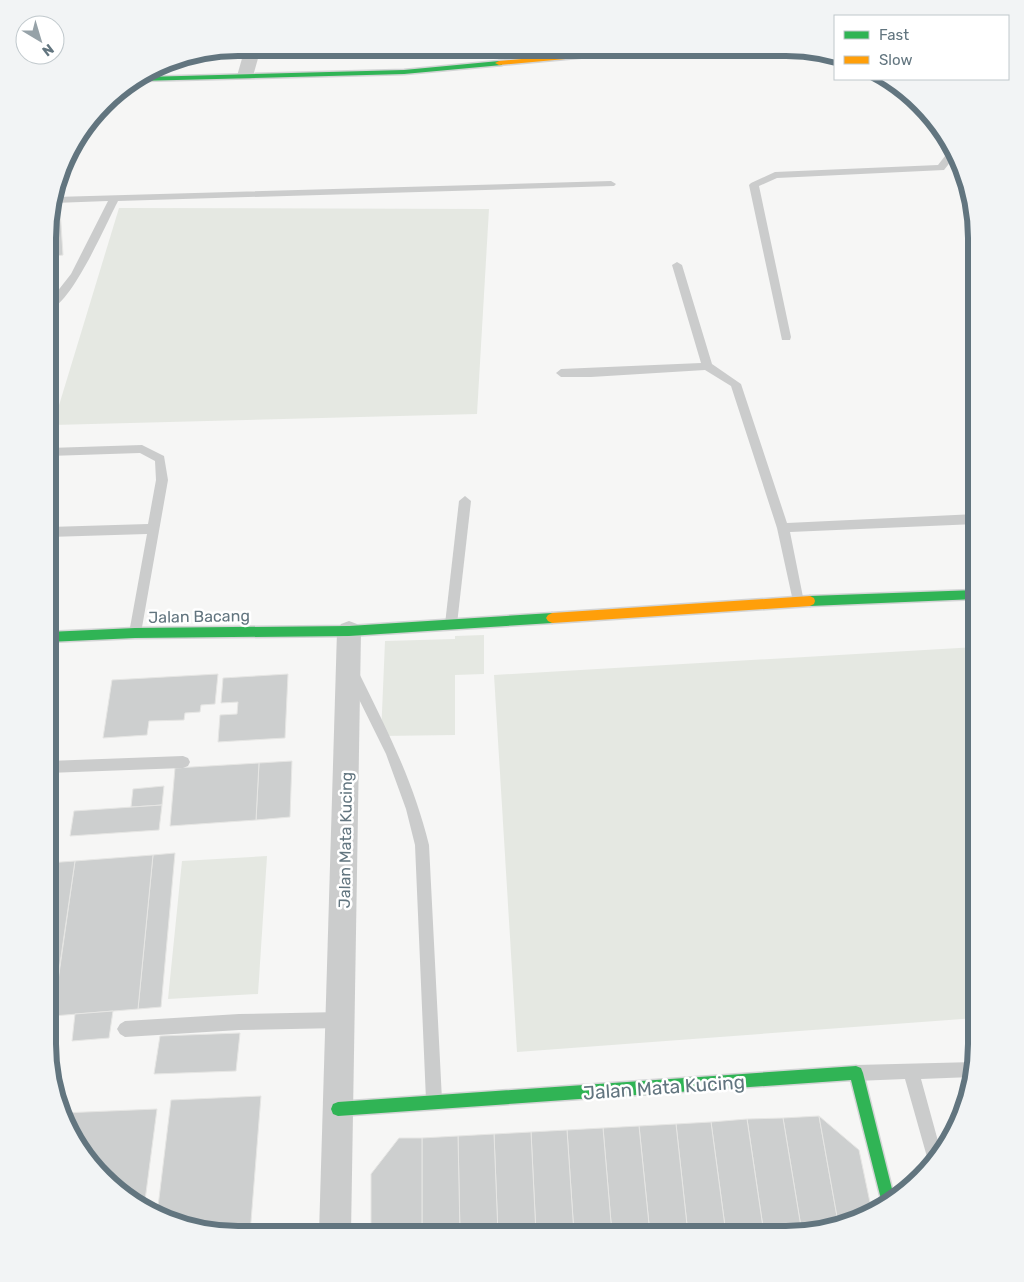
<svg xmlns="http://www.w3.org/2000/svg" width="1024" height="1282" font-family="Rubik,sans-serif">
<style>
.green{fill:#e5e8e2}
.building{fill:#cdcfcf;stroke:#e6e6e4}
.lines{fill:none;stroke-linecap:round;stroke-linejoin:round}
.fast-casing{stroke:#d3d4d5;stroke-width:3}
.slow-casing{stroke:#d3d4d5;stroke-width:3}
.lane{fill:#cbcccc;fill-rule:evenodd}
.street{fill:#cbcccc;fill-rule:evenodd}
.fast{fill:#30b455;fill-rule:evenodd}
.slow{fill:#ff9f0a;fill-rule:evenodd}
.labels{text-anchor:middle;stroke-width:5;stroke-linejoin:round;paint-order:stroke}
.street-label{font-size:16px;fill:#62757f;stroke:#fff}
.near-street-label{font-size:19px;fill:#62757f;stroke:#fff}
.rim{fill:none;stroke:#62757f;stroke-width:6}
</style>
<rect width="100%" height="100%" fill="#f6f6f5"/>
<g class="green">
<polygon points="119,208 489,209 477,414 53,425"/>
<polygon points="484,635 484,674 455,675 455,735 381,736 385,641 455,639 455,636"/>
<polygon points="976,647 976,1018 517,1052 494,675"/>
<polygon points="267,856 258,994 168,999 182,861"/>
</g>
<g class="building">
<polygon points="60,209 63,255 49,257 49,213 50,211"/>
<polygon points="218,674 215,704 201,705 200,712 185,713 184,720 149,721 147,735 103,738 112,680"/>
<polygon points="288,674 285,738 218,742 220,715 237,714 238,702 221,703 223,678"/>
<polygon points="292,761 290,817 256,820 259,763"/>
<polygon points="259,763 256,820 170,826 175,768"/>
<polygon points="164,786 162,805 131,807 133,789"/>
<polygon points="162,805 159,830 70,836 74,811"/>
<polygon points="175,853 161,1007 138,1009 153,855"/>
<polygon points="153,855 138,1009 53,1016 75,861"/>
<polygon points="75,861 57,984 48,984 48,863"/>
<polygon points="113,1011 109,1038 72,1041 75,1014"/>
<polygon points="240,1033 236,1071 154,1074 160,1036"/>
<polygon points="261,1096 250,1234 226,1234 177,1224 157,1215 171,1100"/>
<polygon points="157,1109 144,1208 133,1202 73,1139 62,1113"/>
<polygon points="819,1116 838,1222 802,1233 783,1118"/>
<polygon points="819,1116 859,1150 872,1212 838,1222"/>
<polygon points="783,1118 802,1233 764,1234 747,1119"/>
<polygon points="747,1119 764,1234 726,1234 711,1122"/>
<polygon points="711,1122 726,1234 688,1234 676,1124"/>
<polygon points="676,1124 688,1234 650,1234 639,1126"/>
<polygon points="639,1126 650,1234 612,1234 603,1128"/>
<polygon points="603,1128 612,1234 574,1234 567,1130"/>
<polygon points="567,1130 574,1234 536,1234 531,1132"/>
<polygon points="531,1132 536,1234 498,1234 494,1134"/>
<polygon points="494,1134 498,1234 460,1234 458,1136"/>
<polygon points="458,1136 460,1234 422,1234 422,1138"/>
<polygon points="399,1138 422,1138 422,1234 371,1234 371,1174"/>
</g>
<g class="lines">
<g class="fast-casing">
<g id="fast">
<polygon points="499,61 502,61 502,65 404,74 137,81 144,77 404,70"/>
<polygon points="976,590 976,599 810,606 806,604 805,601 806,598 810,596"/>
<polygon points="552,613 556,615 558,618 556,621 552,623 349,636 135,638 48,642 48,632 135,628 349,626"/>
<polygon points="856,1066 861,1068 863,1073 894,1197 883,1207 851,1080 338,1116 333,1114 331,1109 333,1104 338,1102"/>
</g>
</g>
<g class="slow-casing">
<g id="slow">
<polygon points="632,49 657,49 653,51 499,65 495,63 499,61"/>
<polygon points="810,596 814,598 815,601 814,604 810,606 552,623 548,621 546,618 548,615 552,613"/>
</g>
</g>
<g class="lane">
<polygon points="930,121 943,134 955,156 944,170 777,178 759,186 791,337 790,340 782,340 749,185 751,183 775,172 938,165 945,156 928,123"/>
<path d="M611,181L616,184L614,186L118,201C106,224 72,303 49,310V302L71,274L108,201L54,203L55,197Z"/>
<polygon points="677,262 682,265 712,364 741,384 787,523 976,514 976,524 790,532 804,602 802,606 798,607 794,606 777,528 731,386 705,370 591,377 561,377 556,373 561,369 701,363 672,265"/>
<polygon points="142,445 164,456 168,480 141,633 139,637 135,638 131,637 129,633 147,534 49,537 49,527 148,524 156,480 155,461 140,453 49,456 49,448"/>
<polygon points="465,496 471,501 457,624 455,628 451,629 447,628 445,624 459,501"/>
<path d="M353,669L358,671C387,730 413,780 429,845L442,1100L440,1106L434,1108L428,1106L426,1100L415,845L406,809L386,754L347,675L348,671Z"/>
<polygon points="183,756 188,758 190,762 188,766 183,768 48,773 48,761"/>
<polygon points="340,1012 345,1015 348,1020 345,1025 340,1028 239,1030 125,1037 120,1034 117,1029 120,1024 125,1021 239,1014"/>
<polygon points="975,1062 972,1077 921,1079 941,1152 929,1164 905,1079 856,1081 851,1078 848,1073 851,1068 856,1065"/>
</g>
<g class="street">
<polygon points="245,48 261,48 253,76 251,79 239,79 237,76"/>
<polygon points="349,621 357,624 361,631 351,1234 319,1234 337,631 341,624"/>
</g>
<use href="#fast" class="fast"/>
<use href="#slow" class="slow"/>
</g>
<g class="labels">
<g class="street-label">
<text transform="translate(199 616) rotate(-1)" y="6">Jalan Bacang</text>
<text transform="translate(345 840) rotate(-89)" y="6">Jalan Mata Kucing</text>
</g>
<g class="near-street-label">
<text transform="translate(664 1087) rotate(-4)" y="7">Jalan Mata Kucing</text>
</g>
</g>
<path d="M0 0H1024V1282H0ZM238 56H786A182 182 0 0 1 968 238V1044A182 182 0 0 1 786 1226H238A182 182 0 0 1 56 1044V238A182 182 0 0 1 238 56Z" fill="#f2f4f5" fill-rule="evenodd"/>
<path class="rim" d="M238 56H786A182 182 0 0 1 968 238V1044A182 182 0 0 1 786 1226H238A182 182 0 0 1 56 1044V238A182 182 0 0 1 238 56Z"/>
<rect x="834" y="15" width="175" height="65" fill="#ffffff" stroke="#c0c8cc"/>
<rect x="844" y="31" width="25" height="8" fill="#30b455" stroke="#c0c8cc"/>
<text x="879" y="40" font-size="15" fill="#62757f">Fast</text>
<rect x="844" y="56" width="25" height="8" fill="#ff9f0a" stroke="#c0c8cc"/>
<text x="879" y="65" font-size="15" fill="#62757f">Slow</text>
<g transform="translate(40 40) rotate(142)"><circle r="24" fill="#ffffff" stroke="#c0c8cc"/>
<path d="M0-4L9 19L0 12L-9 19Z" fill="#96a2a8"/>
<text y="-8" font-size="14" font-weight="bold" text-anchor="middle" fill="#62757f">N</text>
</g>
</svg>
